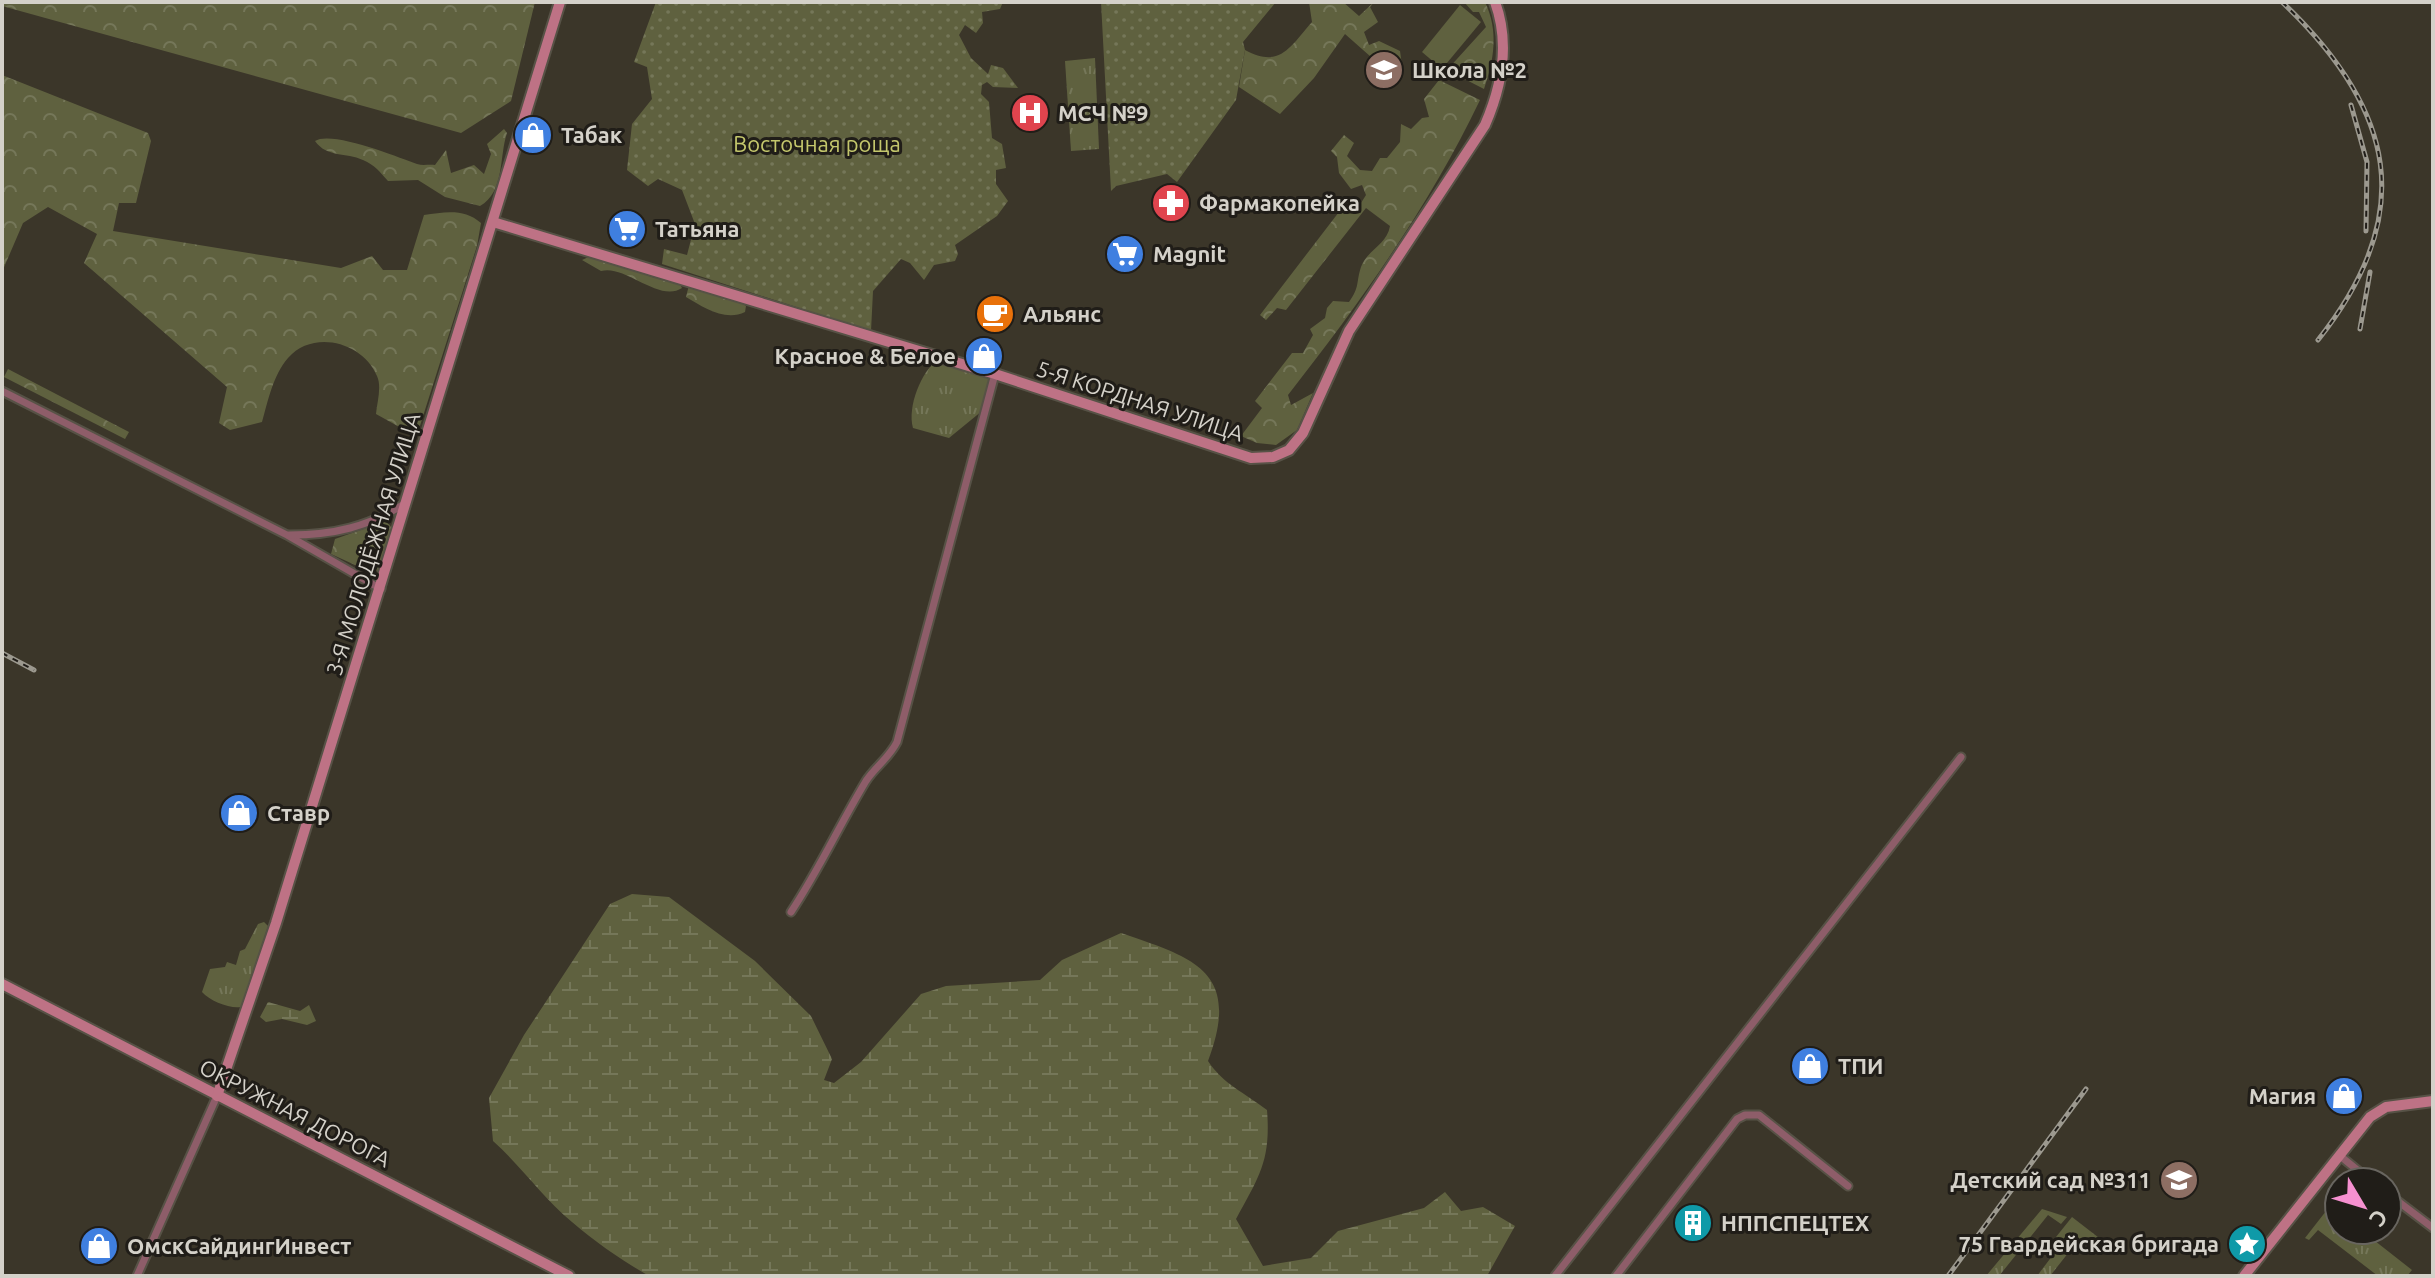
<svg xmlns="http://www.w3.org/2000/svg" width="2435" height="1278" font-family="Ubuntu,sans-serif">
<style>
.grass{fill:url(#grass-tufts)}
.forest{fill:url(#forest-crowns)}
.wetland{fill:url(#wetland-marsh)}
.park{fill:url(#park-dots)}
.pitch{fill:#5f613f}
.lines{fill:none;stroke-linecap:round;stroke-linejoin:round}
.minor-casing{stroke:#575246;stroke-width:11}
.secondary-casing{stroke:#575246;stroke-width:14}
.minor{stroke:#8e5d69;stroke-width:7}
.secondary{stroke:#be7285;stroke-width:10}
.rail-casing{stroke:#9c998f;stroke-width:5}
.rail{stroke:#201d18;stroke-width:2;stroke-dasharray:6;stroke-linecap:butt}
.labels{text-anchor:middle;stroke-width:6;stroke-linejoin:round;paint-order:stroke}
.poi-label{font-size:22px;font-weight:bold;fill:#d4d1c9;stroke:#201d18;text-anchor:start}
.park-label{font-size:22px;fill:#c4c76c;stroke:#201d18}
.street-label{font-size:22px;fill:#d4d1c9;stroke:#201d18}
</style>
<defs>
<pattern id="grass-tufts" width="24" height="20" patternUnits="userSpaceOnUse" patternTransform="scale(2)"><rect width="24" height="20" fill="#5f613f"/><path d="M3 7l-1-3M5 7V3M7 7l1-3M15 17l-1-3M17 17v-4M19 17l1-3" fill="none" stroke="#757759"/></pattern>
<pattern id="forest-crowns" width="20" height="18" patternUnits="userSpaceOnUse" patternTransform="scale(2)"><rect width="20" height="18" fill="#5f613f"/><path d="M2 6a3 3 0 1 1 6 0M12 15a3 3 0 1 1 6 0" fill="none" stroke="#757759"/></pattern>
<pattern id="wetland-marsh" width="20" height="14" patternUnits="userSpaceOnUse" patternTransform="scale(2)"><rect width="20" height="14" fill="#5f613f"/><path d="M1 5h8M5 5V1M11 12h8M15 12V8" fill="none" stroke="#757759"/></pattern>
<pattern id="park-dots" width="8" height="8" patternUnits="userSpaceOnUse" patternTransform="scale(2)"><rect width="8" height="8" fill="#5f613f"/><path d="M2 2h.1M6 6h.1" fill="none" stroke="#757759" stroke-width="1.8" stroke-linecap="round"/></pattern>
</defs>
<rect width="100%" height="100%" fill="#3b3629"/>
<g class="grass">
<polygon points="1095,58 1099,149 1071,151 1065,61"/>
<path d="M938,359L990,377L982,411L949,438L913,428C907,407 921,372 938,359Z"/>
<path d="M264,922L268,926L241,1007C230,1009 210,1001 202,992L210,969L225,967L227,962L236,965L240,951L245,949L258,924Z"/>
<polygon points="2330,1206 2339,1213 2339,1230 2361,1230 2412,1270 2407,1276 2378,1276 2318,1230 2309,1240 2305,1238"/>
<polygon points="2042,1209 2067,1217 2061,1224 2048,1215 1999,1276 1986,1276"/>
<polygon points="2072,1217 2103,1241 2096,1249 2080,1238 2050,1276 2037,1276 2062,1243 2056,1237"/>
</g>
<g class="forest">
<polygon points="2,2 535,2 511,101 461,133 2,6"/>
<path d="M1309,2H1343L1359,16L1374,2L1370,7L1378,22L1364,32L1369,45L1379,41L1400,51L1402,65L1388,72L1345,34L1314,78L1280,114L1239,87L1245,50C1280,69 1290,47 1312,22Z"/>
<path d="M1464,2H1485C1499,31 1494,60 1484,89L1447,70L1486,27L1479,12H1473Z"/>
<path d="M2,75L148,133L151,141L136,203H119L113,231L341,268L372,256L383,270H407L424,215C445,212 464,208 481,223L477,246L418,432L403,429L376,414C377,402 382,387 377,376C363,342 313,329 288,358C273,375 268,401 262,422L230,430L219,423L227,387L84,263L97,234L48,207L23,223L2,272Z"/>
<path d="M1439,80L1480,100C1430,205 1360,303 1288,395L1291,405L1313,393L1297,430L1276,445L1257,443L1241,436L1262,408L1255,401L1292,353H1303L1313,335L1310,329L1325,318L1327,308L1333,301L1349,302C1360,287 1356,282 1361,267C1367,250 1387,245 1390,226L1366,208L1286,310L1277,308L1266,320L1260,315L1342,208L1349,201L1361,203L1366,195L1362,185L1351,189L1339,173L1337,157L1331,151L1344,135L1354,143L1347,156L1360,170L1372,171L1380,158H1387L1400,142L1401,124L1411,129L1422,118L1429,117L1424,99Z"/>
<path d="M504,129L507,133C499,156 505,192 480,206L445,197L418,180L388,181C380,172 375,165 363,160C346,152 327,158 315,141C331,130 398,157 417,164C423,166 429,164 435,165L446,150L451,173L474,165L484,174L491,154L487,144Z"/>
<path d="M595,254C615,259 630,269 649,276C661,281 676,274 682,288C659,303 625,264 601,271L582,260Z"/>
<path d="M689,285L734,298L746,306L745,312C725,322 703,307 686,297Z"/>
<polygon points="8,369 129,432 125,439 4,377"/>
<polygon points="386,521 393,529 379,571 366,570 331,554 335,539"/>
</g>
<g class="wetland">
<path d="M632,894L669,897L755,961L811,1016L832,1059L824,1080L834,1083L861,1062L921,994L946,986L1040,980L1062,960L1121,933C1194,958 1242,971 1208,1061C1223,1084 1245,1093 1267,1110C1271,1161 1259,1176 1236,1219L1263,1266L1311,1258L1338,1231L1424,1208L1445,1192L1461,1211L1483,1207L1515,1226L1487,1276H649C622,1260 596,1243 572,1222C543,1198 521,1166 493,1141L489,1098L524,1035L610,904Z"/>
<polygon points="268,1002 300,1011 309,1005 316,1021 307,1025 282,1019 266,1022 260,1017"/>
</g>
<g class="park">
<polygon points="656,2 1003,2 1000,9 982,12 983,23 976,33 965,25 959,35 971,58 988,74 991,65 1003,68 1018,88 993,87 987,82 982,85 981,94 989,102 992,138 1002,144 1006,168 996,170 996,184 1008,201 997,216 955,245 958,254 955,261 934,265 924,280 910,263 901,259 873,291 871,331 662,264 664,249 687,255 695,224 682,190 658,179 648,186 627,170 632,124 652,99 647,67 634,62"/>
<polygon points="1101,2 1276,2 1243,42 1245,50 1236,100 1177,182 1167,174 1116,186 1111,191"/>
</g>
<polygon class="pitch" points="1460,5 1481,22 1442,69 1422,52"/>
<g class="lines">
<g class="minor-casing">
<g id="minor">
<polyline points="2,391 287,535 381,589"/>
<path d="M289,535C334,535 368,527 406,503"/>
<path d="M791,912C819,870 840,824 866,781C875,767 889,758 897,742L995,374"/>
<polyline points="2339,1155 2372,1182"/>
<polyline points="2387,1193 2433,1228"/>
<polyline points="137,1276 217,1096"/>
<polyline points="1555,1276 1961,757"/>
<polyline points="1616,1276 1737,1119 1745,1115 1759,1115 1848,1186"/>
</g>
</g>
<g class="secondary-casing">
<g id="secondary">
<path d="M493,222L995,374L1251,458L1273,457L1289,450L1303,433L1349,331L1485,125C1502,86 1510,43 1495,2"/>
<polyline points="2,984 569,1276"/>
<polyline points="217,1096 276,923 560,2"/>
<polyline points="2244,1276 2370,1117 2386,1107 2433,1101"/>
</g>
</g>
<use href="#minor" class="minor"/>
<use href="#secondary" class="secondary"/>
<g class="rail-casing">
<g id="rail">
<path d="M2282,2C2395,109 2419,213 2318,340"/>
<polyline points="2351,105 2367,162 2366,231"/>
<polyline points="2360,329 2370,272"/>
<polyline points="2,653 34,670"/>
<polyline points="1948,1276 2086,1089"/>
</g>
</g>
<use href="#rail" class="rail"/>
</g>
<defs>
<g id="school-disc" transform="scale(2)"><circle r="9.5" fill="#8d6e63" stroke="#201d18"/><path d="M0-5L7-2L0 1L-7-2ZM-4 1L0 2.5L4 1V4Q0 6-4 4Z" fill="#fff"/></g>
<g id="hospital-disc" transform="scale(2)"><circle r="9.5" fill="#e0444e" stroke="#201d18"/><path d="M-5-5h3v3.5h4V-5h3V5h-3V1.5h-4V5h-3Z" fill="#fff"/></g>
<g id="shop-disc" transform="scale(2)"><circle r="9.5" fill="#3f7fe0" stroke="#201d18"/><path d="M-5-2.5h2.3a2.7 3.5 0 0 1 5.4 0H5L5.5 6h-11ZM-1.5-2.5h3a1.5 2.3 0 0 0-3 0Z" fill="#fff"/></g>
<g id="pharmacy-disc" transform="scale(2)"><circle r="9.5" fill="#e0444e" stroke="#201d18"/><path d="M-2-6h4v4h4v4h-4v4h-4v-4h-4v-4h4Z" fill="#fff"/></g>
<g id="supermarket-disc" transform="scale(2)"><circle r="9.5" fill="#3f7fe0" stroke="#201d18"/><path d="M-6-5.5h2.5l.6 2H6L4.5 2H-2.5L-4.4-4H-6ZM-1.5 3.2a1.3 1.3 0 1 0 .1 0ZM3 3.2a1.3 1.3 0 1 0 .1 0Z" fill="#fff"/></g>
<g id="cafe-disc" transform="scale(2)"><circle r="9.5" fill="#e8710a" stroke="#201d18"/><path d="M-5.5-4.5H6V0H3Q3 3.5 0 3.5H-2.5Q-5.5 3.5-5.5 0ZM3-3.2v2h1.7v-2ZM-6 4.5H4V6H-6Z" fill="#fff"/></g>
<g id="building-disc" transform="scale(2)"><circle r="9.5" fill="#0f9aa8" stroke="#201d18"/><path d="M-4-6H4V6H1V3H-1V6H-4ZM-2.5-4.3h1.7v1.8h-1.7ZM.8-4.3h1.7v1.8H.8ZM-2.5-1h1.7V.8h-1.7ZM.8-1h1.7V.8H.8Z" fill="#fff"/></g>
<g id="sight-disc" transform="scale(2)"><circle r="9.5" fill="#0f9aa8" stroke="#201d18"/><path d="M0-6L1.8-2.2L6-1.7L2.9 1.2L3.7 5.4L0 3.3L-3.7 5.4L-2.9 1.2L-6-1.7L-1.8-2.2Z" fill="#fff"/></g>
</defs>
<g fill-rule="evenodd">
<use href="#school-disc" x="1384" y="70"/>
<use href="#hospital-disc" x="1030" y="113"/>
<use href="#shop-disc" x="533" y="135"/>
<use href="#pharmacy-disc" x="1171" y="203"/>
<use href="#supermarket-disc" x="627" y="229"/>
<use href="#supermarket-disc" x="1125" y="254"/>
<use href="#cafe-disc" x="995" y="314"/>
<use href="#shop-disc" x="984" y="356"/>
<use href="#shop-disc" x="239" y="813"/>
<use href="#shop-disc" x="1810" y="1066"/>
<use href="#shop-disc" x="2344" y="1096"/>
<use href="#school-disc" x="2179" y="1180"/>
<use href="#building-disc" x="1693" y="1223"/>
<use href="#sight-disc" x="2247" y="1244"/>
<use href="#shop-disc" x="99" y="1246"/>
</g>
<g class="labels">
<g class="poi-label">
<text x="1412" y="78">Школа №2</text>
<text x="1058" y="121">МСЧ №9</text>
<text x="561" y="143">Табак</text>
<text x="1199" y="211">Фармакопейка</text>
<text x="655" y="237">Татьяна</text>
<text x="1153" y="262">Magnit</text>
<text x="1023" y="322">Альянс</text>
<text x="956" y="364" text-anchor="end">Красное &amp; Белое</text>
<text x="267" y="821">Ставр</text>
<text x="1838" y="1074">ТПИ</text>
<text x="2316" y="1104" text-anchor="end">Магия</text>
<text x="2151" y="1188" text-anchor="end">Детский сад №311</text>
<text x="1721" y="1231">НППСПЕЦТЕХ</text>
<text x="2219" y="1252" text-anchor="end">75 Гвардейская бригада</text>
<text x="127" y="1254">ОмскСайдингИнвест</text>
</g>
<g class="park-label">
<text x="817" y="152">Восточная роща</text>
</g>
<g class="street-label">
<text transform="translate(1140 401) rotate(18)" y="8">5-Я КОРДНАЯ УЛИЦА</text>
<text transform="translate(373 544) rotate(-73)" y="8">3-Я МОЛОДЁЖНАЯ УЛИЦА</text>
<text transform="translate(295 1113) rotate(27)" y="8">ОКРУЖНАЯ ДОРОГА</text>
</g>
</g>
<rect width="2435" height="1278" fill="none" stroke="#d4d1c9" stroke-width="8"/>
<g transform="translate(2363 1206) rotate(128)"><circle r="38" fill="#201d18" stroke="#68655f" stroke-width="2"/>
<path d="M0-6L14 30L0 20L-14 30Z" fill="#f690d0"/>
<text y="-12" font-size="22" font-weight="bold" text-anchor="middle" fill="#d4d1c9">С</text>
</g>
</svg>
